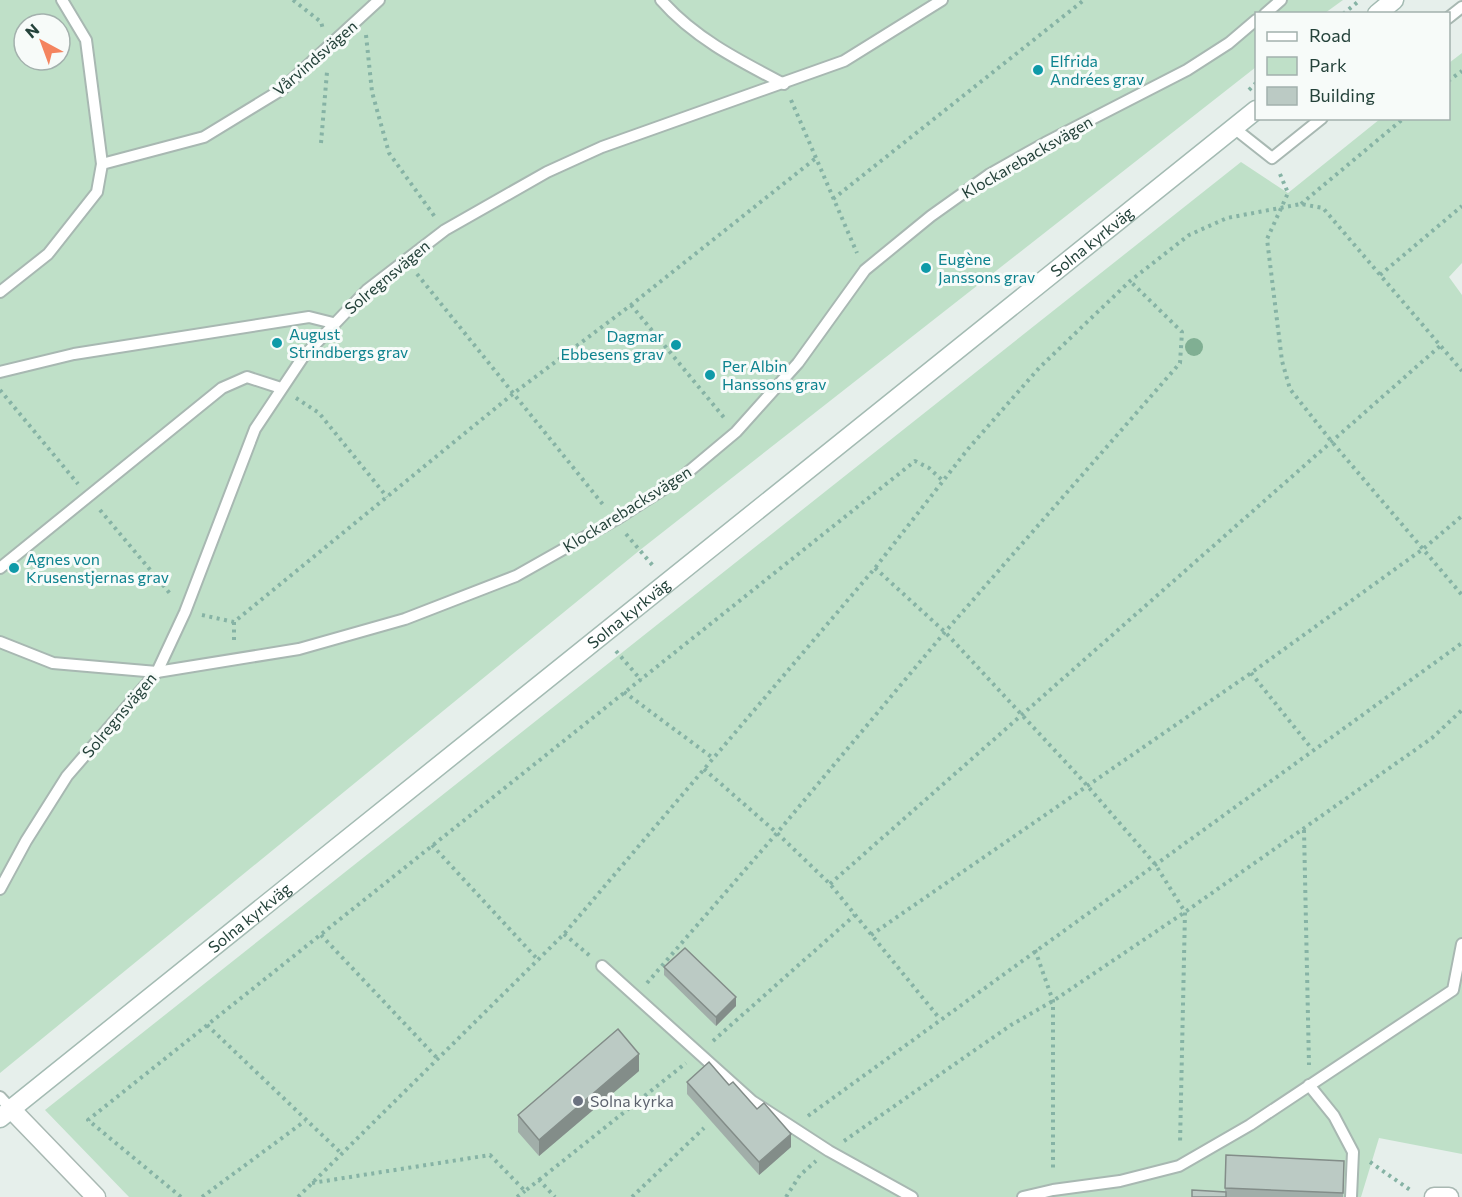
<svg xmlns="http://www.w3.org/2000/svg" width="1462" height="1197" font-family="Commissioner,sans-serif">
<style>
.green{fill:#bfe0c8;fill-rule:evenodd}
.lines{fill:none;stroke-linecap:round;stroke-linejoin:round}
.lane-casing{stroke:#a8b8b2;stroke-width:14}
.street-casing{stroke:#a8b8b2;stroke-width:21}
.secondary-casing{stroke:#a4bbb3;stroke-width:21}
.path{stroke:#86b3a5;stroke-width:4;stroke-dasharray:3 4.5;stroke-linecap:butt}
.lane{stroke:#fff;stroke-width:10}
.street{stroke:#fff;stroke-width:18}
.secondary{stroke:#fff;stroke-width:18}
.tree{fill:#80af93}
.wall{fill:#a1aea9}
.shaded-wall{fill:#838d89}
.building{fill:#bbcac4;stroke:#838d89;stroke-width:1.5}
.culture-dot{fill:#0f9aa8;stroke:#f7fbf9;stroke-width:2}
.worship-dot{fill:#6b7280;stroke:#f7fbf9;stroke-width:2}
.labels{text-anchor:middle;stroke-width:6;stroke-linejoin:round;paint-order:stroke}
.street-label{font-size:16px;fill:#24423a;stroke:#f7fbf9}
.culture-label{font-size:16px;fill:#0d838f;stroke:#f7fbf9;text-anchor:start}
.worship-label{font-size:16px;fill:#5b616d;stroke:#f7fbf9;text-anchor:start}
</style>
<rect width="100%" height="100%" fill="#e6efeb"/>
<g class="green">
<path d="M0,0H1343L1325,13L1256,14V67L640,550L0,1073ZM24,24H60V60H24Z"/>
<polygon points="1462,53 1462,263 1449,277 1462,295 1462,1154 1379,1138 1361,1197 129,1197 45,1110 1241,162 1288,193 1380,119 1448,118 1449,63"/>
</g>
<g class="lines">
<g class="lane-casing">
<g id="lane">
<polyline points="62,0 86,40 102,164"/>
<path d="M661,0C694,38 740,61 784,84"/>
<polyline points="1265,14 1281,0"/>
<polyline points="1448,18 1462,7"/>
<polyline points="1234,128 1272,158 1322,118"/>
<polyline points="0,292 48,254 97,192 102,164 204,137 281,90 379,0"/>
<polyline points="0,372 74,354 309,317 333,323"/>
<polyline points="0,568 222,388 247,377 281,388"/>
<polyline points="0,642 53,663 157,672 299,649 405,619 516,576 615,520 681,478 736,432 798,363 865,270 931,216 990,174 1045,143 1187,70 1229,43 1256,20"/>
<polyline points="0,889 26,841 67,776 157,672 185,612 255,429 303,357 367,290 445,230 547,172 602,147 844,61 942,0"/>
<polyline points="602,966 752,1101 829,1151 912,1197"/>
<polyline points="1309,1085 1334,1116 1353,1152 1351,1197"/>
<polyline points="0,1097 11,1109"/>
<polyline points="1023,1197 1053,1190 1120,1181 1179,1166 1250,1125 1453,990 1462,944"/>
</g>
</g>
<g class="street-casing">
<g id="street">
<polyline points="11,1109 96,1197"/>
<polyline points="1434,1197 1449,1197"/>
</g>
</g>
<g class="secondary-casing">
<g id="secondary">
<polyline points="1377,14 1394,0"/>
<path id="s1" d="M0,1118L1256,110"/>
</g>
</g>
<g class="path">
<polyline points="293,0 321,22 323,29"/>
<polyline points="1343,14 1359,1"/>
<polyline points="366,35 372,92 389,153 435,217"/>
<polyline points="1448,81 1462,71"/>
<polyline points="1249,90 1256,83"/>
<polyline points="791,100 857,253"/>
<polyline points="321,143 327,72"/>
<polyline points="1280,174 1288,193 1267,239 1282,361 1290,389 1332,442 1462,595"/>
<polyline points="833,199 1084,0"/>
<polyline points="1301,204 1404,118"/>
<polyline points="417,274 605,507"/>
<polyline points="1380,275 1462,206"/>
<polyline points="631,305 726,420"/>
<polyline points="0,390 78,484"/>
<polyline points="296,398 319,413 387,497"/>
<polyline points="100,510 172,596"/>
<polyline points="626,534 654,567"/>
<polyline points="875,568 945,632 1084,782 1155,864 1185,912 1180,1144"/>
<polyline points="202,615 234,622 514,393 631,305 816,158"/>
<polyline points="234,622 234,642"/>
<polyline points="616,651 641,680"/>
<polyline points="1251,673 1312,749"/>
<polyline points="624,692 713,758"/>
<polyline points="704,769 777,833 830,884 940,1019"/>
<polyline points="1304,830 1309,1065"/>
<polyline points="432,845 539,961"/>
<polyline points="830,884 1440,346"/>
<polyline points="564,934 590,956"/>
<polyline points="321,935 438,1059"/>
<polyline points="871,935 1251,673 1423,549 1462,516"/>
<polyline points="1035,950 1053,1001 1053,1172"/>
<polyline points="647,983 777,833 945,632 1180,363 1182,332 1130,281"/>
<polyline points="207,1025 342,1154"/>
<polyline points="713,1041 855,915"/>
<polyline points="808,1116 1462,643"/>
<polyline points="844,1141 1011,1025 1053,1001 1185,912 1432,738 1462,710"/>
<polyline points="1370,1162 1413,1192"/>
<polyline points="539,1180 686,1063"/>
<polyline points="312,1183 490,1155 525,1191 539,1180 555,1197"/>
<polyline points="181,1197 88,1120 915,461 929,468 943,481"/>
<polyline points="202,1197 305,1121"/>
<polyline points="298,1197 564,934 875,568 968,449 1039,368 1130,281 1189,235 1227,218 1301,204 1323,208 1462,371"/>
<polyline points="517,1197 525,1191"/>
<polyline points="632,1197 704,1128"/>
<polyline points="786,1197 800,1175 816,1161"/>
</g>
<use href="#lane" class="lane"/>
<use href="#street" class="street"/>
<use href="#secondary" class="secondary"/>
</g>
<circle class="tree" cx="1194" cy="347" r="9"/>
<g class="wall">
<polygon points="664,967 736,1006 716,1026 664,975"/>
<polygon points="639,1071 539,1156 518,1132 518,1115"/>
<polygon points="687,1082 729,1085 757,1109 791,1147 759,1175 687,1094"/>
<polygon points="1226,1155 1344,1174 1343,1197 1192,1197 1225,1192"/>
</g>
<g class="shaded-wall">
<polygon points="736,997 736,1006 716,1026 716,1017"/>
<polygon points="639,1054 639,1071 539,1156 539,1140"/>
<polygon points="791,1134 791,1147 759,1175 759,1162"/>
</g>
<g class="building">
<polygon points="685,948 736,997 716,1017 664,967"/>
<polygon points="618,1029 639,1054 539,1140 518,1115"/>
<polygon points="709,1062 729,1085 733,1082 757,1109 764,1103 791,1134 759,1162 687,1082"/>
<polygon points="1226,1155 1344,1161 1343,1193 1225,1188"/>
<polygon points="1192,1190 1226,1192 1226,1197 1192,1197"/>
</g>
<g class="culture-dot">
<circle cx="1038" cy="70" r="6"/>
<circle cx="926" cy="268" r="6"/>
<circle cx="277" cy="343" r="6"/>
<circle cx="676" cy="345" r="6"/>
<circle cx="710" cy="375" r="6"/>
<circle cx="14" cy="568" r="6"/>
</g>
<circle class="worship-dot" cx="578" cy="1101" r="6"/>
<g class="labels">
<g class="street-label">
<text transform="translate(315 58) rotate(-41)" y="6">Vårvindsvägen</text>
<text transform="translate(1027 157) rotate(-30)" y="6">Klockarebacksvägen</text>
<text dy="6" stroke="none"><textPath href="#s1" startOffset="1400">Solna kyrkväg</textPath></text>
<text transform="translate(387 277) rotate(-40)" y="6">Solregnsvägen</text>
<text transform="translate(627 509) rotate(-32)" y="6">Klockarebacksvägen</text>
<text dy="6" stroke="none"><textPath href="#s1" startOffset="806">Solna kyrkväg</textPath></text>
<text transform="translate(119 715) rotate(-50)" y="6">Solregnsvägen</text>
<text dy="6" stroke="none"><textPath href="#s1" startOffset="320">Solna kyrkväg</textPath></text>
</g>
<g class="culture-label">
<text x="1050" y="67">Elfrida<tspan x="1050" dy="18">Andrées grav</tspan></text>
<text x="938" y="265">Eugène<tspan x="938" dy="18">Janssons grav</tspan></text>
<text x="289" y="340">August<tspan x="289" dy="18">Strindbergs grav</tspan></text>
<text x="664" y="342" text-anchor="end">Dagmar<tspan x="664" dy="18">Ebbesens grav</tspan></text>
<text x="722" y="372">Per Albin<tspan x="722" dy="18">Hanssons grav</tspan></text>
<text x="26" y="565">Agnes von<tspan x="26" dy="18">Krusenstjernas grav</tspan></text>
</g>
<g class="worship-label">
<text x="590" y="1107">Solna kyrka</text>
</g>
</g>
<rect x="1255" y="12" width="195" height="108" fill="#f7fbf9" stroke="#a3b1ad" stroke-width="1.5"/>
<rect x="1267" y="32" width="30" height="9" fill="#ffffff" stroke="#a3b1ad" stroke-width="1.5"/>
<text x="1309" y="42" font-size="18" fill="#24423a">Road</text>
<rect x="1267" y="57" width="30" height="18" fill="#bfe0c8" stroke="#a3b1ad" stroke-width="1.5"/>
<text x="1309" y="72" font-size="18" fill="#24423a">Park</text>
<rect x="1267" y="87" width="30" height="18" fill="#bbcac4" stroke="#a3b1ad" stroke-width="1.5"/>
<text x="1309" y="102" font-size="18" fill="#24423a">Building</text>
<g transform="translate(42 42) rotate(319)"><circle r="28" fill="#f7fbf9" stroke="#a3b1ad" stroke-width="1.5"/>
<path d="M0-4.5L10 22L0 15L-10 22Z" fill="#f4845f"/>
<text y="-9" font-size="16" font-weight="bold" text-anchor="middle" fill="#24423a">N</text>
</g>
</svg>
